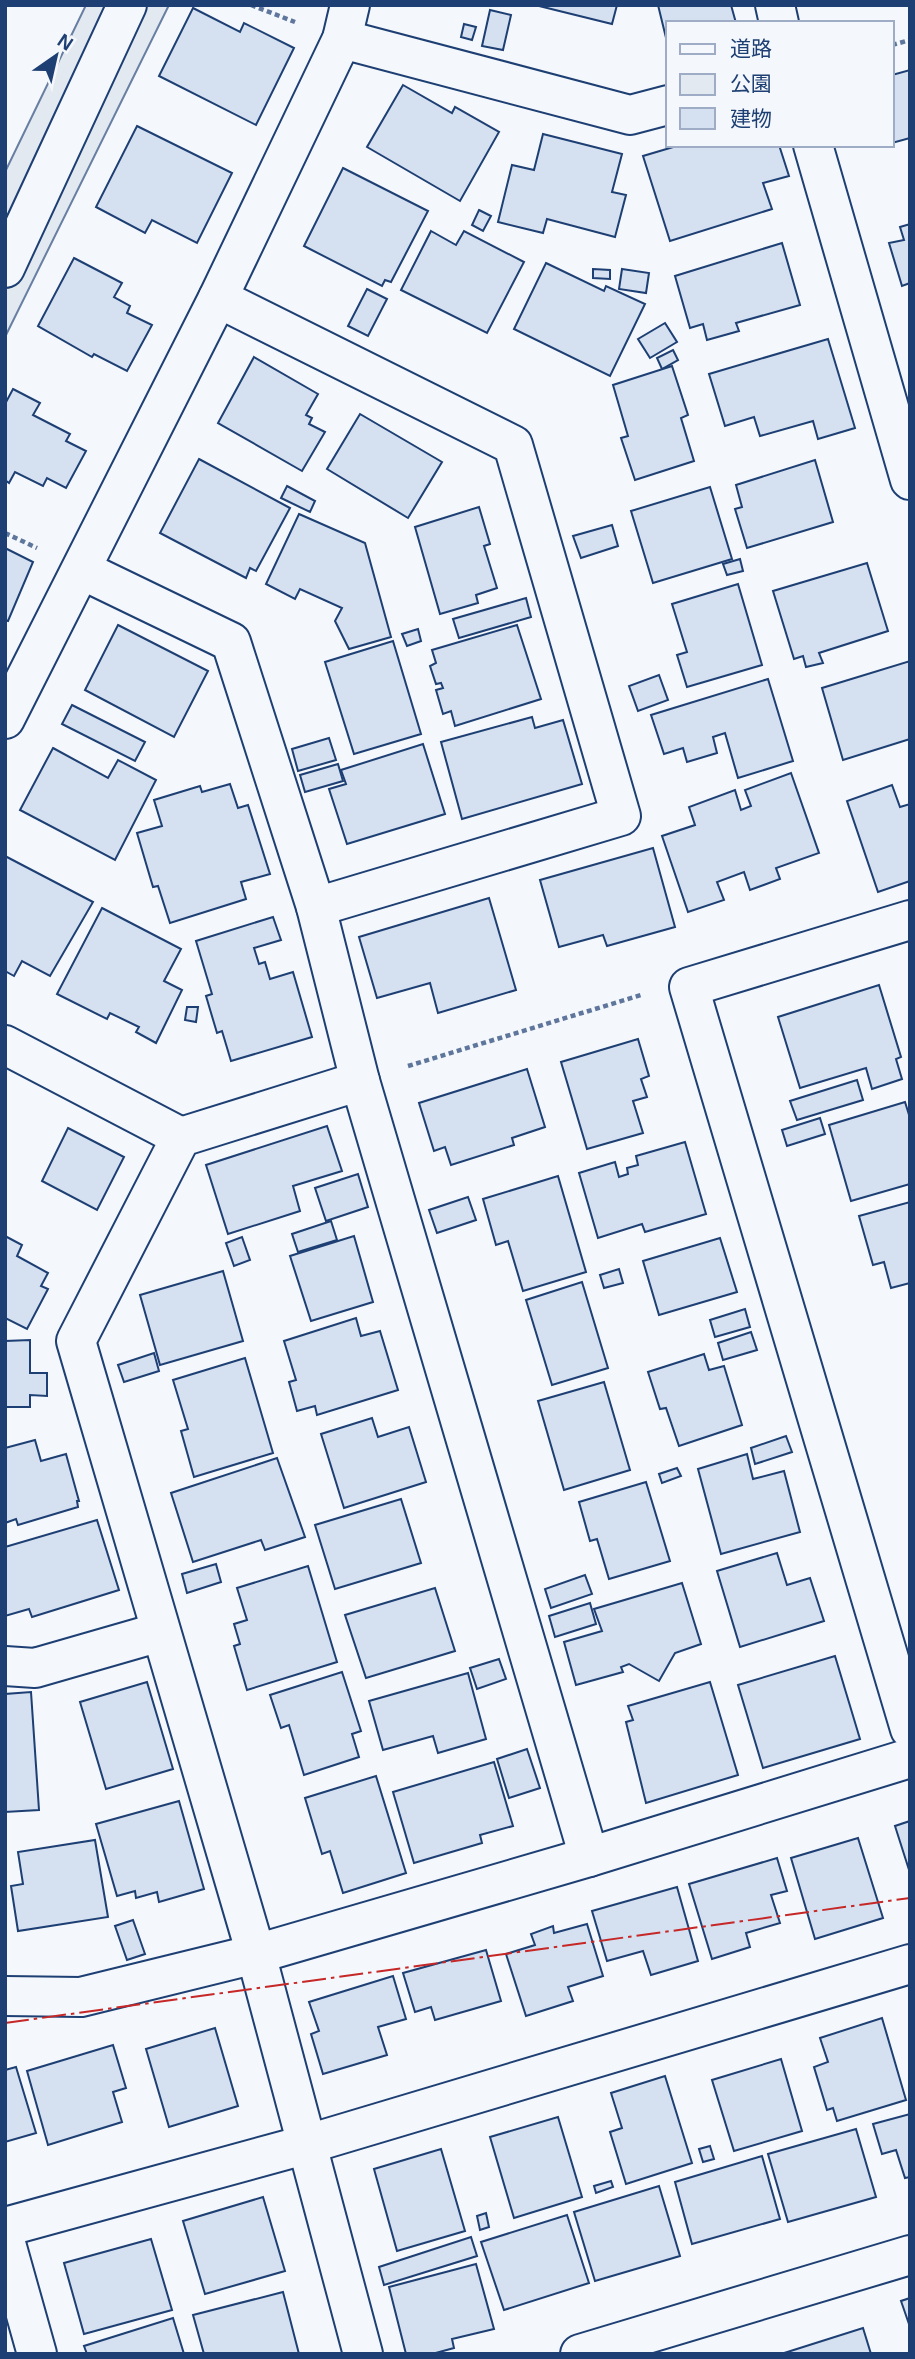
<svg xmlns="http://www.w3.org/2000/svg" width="915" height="2359" font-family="Helvetica,'Noto Sans JP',sans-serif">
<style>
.green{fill:#e3e9f0;stroke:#687fa3;stroke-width:2}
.building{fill:#d5e0f0;stroke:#1d3f73;stroke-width:2}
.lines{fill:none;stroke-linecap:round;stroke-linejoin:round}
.minor-casing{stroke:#1d3f73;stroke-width:42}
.path{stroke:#5e769c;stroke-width:4.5;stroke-dasharray:5 3.5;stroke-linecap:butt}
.minor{stroke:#f4f7fb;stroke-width:38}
.power{stroke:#c62828;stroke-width:2;stroke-dasharray:24 5 3.5 5;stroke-linecap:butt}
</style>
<rect width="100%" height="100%" fill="#f4f7fb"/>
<polygon class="green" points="86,5 169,5 5,337 5,172"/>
<g class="building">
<polygon points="535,5 617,5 612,24"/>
<polygon points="658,5 731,5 736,23 668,23 668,46"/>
<polygon points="193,8 240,32 244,23 294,48 256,125 159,76"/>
<polygon points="490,10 511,15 503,50 482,46"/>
<polygon points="464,24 476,27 472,40 461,37"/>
<polygon points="910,70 910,138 892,143 892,75"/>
<polygon points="403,85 452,113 455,107 499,132 460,201 367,147"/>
<polygon points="137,126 232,173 197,243 152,220 145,233 96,207"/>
<polygon points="543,134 622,154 612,192 626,195 615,237 547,219 543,233 498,222 512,165 534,170"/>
<polygon points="680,145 779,145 789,176 763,183 772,209 670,241 643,156"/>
<polygon points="343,168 428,211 391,282 385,280 382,286 304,246"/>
<polygon points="479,210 491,216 483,231 472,225"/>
<polygon points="910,224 910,283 902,286 889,243 904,240 900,227"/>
<polygon points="431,231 456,245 464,231 524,262 487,333 401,290"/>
<polygon points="782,243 800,305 736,323 739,331 707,340 703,324 690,328 675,276"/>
<polygon points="74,258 122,283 114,297 130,306 127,313 152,325 127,371 94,354 92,357 38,326"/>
<polygon points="546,263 604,291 606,286 645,304 610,376 514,329"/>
<polygon points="593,269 610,270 610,279 593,278"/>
<polygon points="622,269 649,273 646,293 619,289"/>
<polygon points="367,289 387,299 368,336 348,326"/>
<polygon points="665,323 677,342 650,358 638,339"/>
<polygon points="828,339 855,428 818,439 813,421 760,436 754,417 725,426 709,374"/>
<polygon points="673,350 678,360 662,369 657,358"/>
<polygon points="254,357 318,394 306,415 312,418 309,424 325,432 302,471 218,423"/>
<polygon points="672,366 688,415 681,418 694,461 635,480 621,438 628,436 613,385"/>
<polygon points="13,389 40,403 33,415 70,434 66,441 86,451 66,488 47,478 43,486 15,472 9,483 5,480 5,404"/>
<polygon points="360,414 442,462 408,518 327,469"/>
<polygon points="199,459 290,508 256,571 250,568 246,578 160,533"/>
<polygon points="815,460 833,522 747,548 735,509 742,507 736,485"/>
<polygon points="287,486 315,501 310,512 281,498"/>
<polygon points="710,487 732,559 653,583 631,511"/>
<polygon points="479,507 490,544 484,546 497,588 476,595 478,603 440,614 415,527"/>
<polygon points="299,514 365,543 391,637 349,649 335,621 342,608 300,589 295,599 266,584"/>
<polygon points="612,525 618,546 581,558 573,536"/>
<polygon points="5,548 33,562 8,621 5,620"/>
<polygon points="740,559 743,571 727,575 723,564"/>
<polygon points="867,563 888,631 819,653 823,663 806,667 803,656 794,659 773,591"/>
<polygon points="738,584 762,665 687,687 677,655 687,652 672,604"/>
<polygon points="526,598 531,617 459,638 453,619"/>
<polygon points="118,625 208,671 174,737 85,690"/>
<polygon points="517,625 541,699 455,726 451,711 443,714 436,690 443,688 441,683 436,684 430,666 436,663 432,650"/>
<polygon points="418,629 421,641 407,646 402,634"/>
<polygon points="393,641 421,734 354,754 325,662"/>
<polygon points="910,661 910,739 843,760 822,688"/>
<polygon points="659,675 668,700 638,711 629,686"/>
<polygon points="768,679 793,761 738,778 725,733 713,737 717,753 687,762 683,748 664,754 651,715"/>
<polygon points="72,705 145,742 135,761 62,724"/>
<polygon points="532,717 535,728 563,720 582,784 462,819 441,742"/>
<polygon points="329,738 336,760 298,771 292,749"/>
<polygon points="423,744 445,814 347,844 329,789 346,784 341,770"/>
<polygon points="53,748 108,778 118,760 156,780 115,860 20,810"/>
<polygon points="338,764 343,781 305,792 300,775"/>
<polygon points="791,773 819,853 776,868 780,879 750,890 744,872 717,882 724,900 688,912 662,836 695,825 689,807 735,790 741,810 751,806 745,790"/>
<polygon points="230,784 238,808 248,805 270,874 241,882 246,899 170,923 158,886 153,887 137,833 162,826 154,800 200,786 202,792"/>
<polygon points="892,785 900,807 910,804 910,881 878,892 847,801"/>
<polygon points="653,848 675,927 607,946 603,935 559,947 540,880"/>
<polygon points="5,856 93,902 50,976 22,961 14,976 5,971"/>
<polygon points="489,898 516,990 438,1013 430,983 377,998 359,937"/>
<polygon points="102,908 181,949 164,981 182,990 156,1043 136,1032 139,1027 110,1013 107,1019 57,994"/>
<polygon points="273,917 281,940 254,948 259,964 265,962 270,979 293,972 312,1037 231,1061 222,1031 217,1033 206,996 212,994 196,941"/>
<polygon points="879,985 901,1057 896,1059 902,1079 872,1089 866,1068 800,1088 778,1017"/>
<polygon points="187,1007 198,1007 196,1022 185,1020"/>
<polygon points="638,1039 649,1076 641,1079 647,1097 633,1101 643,1133 587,1149 561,1062"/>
<polygon points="527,1069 545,1127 512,1138 514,1145 451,1165 445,1147 434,1151 419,1103"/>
<polygon points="857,1080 863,1100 797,1120 790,1101"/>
<polygon points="905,1102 910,1118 910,1184 851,1201 829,1125"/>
<polygon points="820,1118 825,1134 787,1146 782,1130"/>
<polygon points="327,1126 342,1171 293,1186 300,1211 228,1234 206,1165"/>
<polygon points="68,1128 124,1157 97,1210 42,1181"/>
<polygon points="685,1142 706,1214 645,1232 642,1224 598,1238 579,1173 615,1162 619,1177 628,1174 627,1168 638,1165 636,1156"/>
<polygon points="358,1174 368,1207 326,1221 315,1188"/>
<polygon points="558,1176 586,1272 523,1291 508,1241 496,1245 483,1199"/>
<polygon points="468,1197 476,1220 437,1233 429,1210"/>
<polygon points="910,1202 910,1283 891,1288 884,1262 873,1265 859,1216"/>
<polygon points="331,1221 337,1240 298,1252 292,1234"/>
<polygon points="5,1236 22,1245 17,1256 48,1273 41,1286 48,1289 27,1329 5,1318"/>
<polygon points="354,1236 373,1302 311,1321 290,1256"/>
<polygon points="242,1237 250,1260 234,1266 226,1243"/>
<polygon points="720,1238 737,1292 659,1315 643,1261"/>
<polygon points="619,1269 623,1283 604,1288 600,1275"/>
<polygon points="223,1271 243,1341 160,1365 140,1295"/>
<polygon points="582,1282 608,1368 552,1385 526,1300"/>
<polygon points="745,1309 750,1327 715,1337 710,1320"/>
<polygon points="356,1318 361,1336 380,1331 398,1390 317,1415 315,1406 297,1411 289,1382 296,1380 284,1341"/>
<polygon points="751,1332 757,1350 723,1360 718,1343"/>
<polygon points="30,1340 30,1373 47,1373 47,1396 30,1395 30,1407 5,1407 5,1341"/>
<polygon points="154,1353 159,1371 124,1382 118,1365"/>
<polygon points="704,1354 709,1370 724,1366 742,1425 679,1446 666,1408 660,1409 648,1372"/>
<polygon points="245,1358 273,1453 194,1477 181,1431 188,1429 173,1380"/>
<polygon points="604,1382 630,1470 564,1490 538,1401"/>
<polygon points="372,1418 378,1437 409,1427 426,1482 344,1508 321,1434"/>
<polygon points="786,1436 792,1452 755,1464 751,1448"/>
<polygon points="35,1440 41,1461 66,1454 79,1501 77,1501 78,1507 18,1525 16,1519 5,1523 5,1448"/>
<polygon points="747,1454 753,1479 784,1471 800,1532 721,1554 698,1469"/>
<polygon points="277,1458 305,1537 265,1550 261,1540 193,1562 171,1493"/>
<polygon points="677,1468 681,1476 662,1483 659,1474"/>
<polygon points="646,1482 670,1561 609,1579 597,1539 590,1541 579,1502"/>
<polygon points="401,1499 421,1563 335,1589 315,1525"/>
<polygon points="97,1520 119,1590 32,1617 29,1609 5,1616 5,1547"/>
<polygon points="777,1553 787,1585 810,1578 824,1621 740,1647 717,1571"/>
<polygon points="216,1564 221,1582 187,1593 182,1574"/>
<polygon points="308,1566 337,1662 247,1690 234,1646 240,1644 234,1624 247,1620 237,1588"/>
<polygon points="585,1575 592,1594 551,1608 545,1589"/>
<polygon points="682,1583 701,1644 675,1653 659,1681 629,1664 621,1667 623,1672 576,1685 564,1642 602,1631 594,1609"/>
<polygon points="435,1588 455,1651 366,1678 345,1615"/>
<polygon points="590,1603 596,1624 555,1637 549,1616"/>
<polygon points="835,1656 860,1739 763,1768 738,1685"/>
<polygon points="499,1659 506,1679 477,1689 470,1668"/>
<polygon points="342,1672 361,1731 352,1734 359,1757 304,1775 289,1725 281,1728 270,1695"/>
<polygon points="468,1673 486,1739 438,1753 433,1736 383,1750 369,1701"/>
<polygon points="147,1682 173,1769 106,1789 80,1702"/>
<polygon points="710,1682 738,1775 646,1803 626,1722 633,1720 628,1706"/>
<polygon points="31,1692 39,1810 5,1812 5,1694"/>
<polygon points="527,1749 540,1788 509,1798 497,1759"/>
<polygon points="494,1762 513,1826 480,1835 482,1843 414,1863 393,1792"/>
<polygon points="376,1776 406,1873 343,1893 330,1851 322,1854 305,1798"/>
<polygon points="179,1801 204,1889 159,1902 157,1892 136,1898 135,1891 117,1896 96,1824"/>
<polygon points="910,1821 910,1873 895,1826"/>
<polygon points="858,1838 883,1918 815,1939 791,1858"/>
<polygon points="95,1840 108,1917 18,1931 11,1886 23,1884 18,1852"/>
<polygon points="777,1858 787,1891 771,1895 780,1923 746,1933 750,1947 712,1959 689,1884"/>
<polygon points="677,1887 698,1961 651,1975 643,1951 607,1961 592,1911"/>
<polygon points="133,1920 145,1954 127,1960 115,1926"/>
<polygon points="587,1924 603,1976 568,1987 573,2001 526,2016 506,1954 535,1945 531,1934 553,1926 554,1933"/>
<polygon points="486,1950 501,2001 435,2020 431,2007 415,2012 403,1973"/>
<polygon points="393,1976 406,2019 378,2027 387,2055 323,2074 311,2034 319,2031 309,2002"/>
<polygon points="882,2018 906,2100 837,2121 833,2108 827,2110 814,2067 828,2062 820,2038"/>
<polygon points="215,2028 238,2106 169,2127 146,2049"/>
<polygon points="113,2045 126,2088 113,2092 122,2122 48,2145 27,2071"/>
<polygon points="781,2059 802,2131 734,2151 712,2080"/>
<polygon points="16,2067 36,2133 5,2142 5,2070"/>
<polygon points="665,2076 692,2163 626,2184 610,2132 622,2128 611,2093"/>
<polygon points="910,2114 910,2177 905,2178 896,2150 882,2154 873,2124"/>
<polygon points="558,2117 582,2197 514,2218 490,2137"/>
<polygon points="856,2129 876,2197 788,2222 768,2154"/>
<polygon points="710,2146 714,2159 703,2162 699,2149"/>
<polygon points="441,2149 465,2231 397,2251 374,2169"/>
<polygon points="762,2156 780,2219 692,2244 675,2182"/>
<polygon points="611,2181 613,2187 596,2193 594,2186"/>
<polygon points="659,2186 680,2256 595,2281 574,2212"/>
<polygon points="263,2197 285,2271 205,2294 183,2221"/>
<polygon points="486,2213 489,2227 480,2230 477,2216"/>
<polygon points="567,2215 589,2283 504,2310 481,2242"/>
<polygon points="471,2237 477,2256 384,2285 379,2267"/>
<polygon points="151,2239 172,2310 84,2334 64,2263"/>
<polygon points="476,2264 494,2329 452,2339 454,2348 432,2354 406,2354 389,2287"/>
<polygon points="283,2292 299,2354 204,2354 193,2315"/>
<polygon points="910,2298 910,2327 901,2301"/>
<polygon points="173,2318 184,2354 87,2354 84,2346"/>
<polygon points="863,2328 871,2354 781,2354"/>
</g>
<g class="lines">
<g class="minor-casing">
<g id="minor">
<polyline points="775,5 779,23"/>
<polyline points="342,39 630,115 668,105"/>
<polyline points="813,145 910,480"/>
<polyline points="5,268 127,5"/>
<polyline points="218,298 513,445 621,816 316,907"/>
<polyline points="82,570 231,642 316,907 360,1081 589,1857"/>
<polyline points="5,719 218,298 342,39 350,5"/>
<polyline points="910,920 689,987 910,1729"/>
<polyline points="5,1045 181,1137"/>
<polyline points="360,1081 181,1137 76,1341 256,1954 363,2354"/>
<polyline points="5,1666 35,1668 160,1632"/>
<polyline points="5,1996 81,1997 256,1954 589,1857 910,1758"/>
<polyline points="5,2227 308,2144 910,1964"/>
<polyline points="5,2240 37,2354"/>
<polyline points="580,2354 910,2255"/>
</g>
</g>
<g class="path">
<polyline points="251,5 295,22"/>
<polyline points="892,45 910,40"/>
<polyline points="5,533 37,548"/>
<polyline points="408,1066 641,995"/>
</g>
<use href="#minor" class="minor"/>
<polyline class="power" points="5,2023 910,1898"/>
</g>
<rect width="915" height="2359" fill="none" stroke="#1d3f73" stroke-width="14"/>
<rect x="666" y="21" width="228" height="126" fill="#f4f7fb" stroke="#9eadc5" stroke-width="2"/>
<rect x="680" y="44" width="35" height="10" fill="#f4f7fb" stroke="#9eadc5" stroke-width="2"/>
<text x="730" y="56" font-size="21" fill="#1d3f73">道路</text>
<rect x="680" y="74" width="35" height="21" fill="#e3e9f0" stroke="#9eadc5" stroke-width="2"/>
<text x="730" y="91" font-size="21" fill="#1d3f73">公園</text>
<rect x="680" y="108" width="35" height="21" fill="#d5e0f0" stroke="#9eadc5" stroke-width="2"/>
<text x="730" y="126" font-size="21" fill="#1d3f73">建物</text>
<g transform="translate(56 56) rotate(34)" stroke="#f4f7fb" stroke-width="5" paint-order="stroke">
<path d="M0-5L12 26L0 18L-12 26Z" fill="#1d3f73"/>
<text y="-10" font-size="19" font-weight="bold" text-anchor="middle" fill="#1d3f73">N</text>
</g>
</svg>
